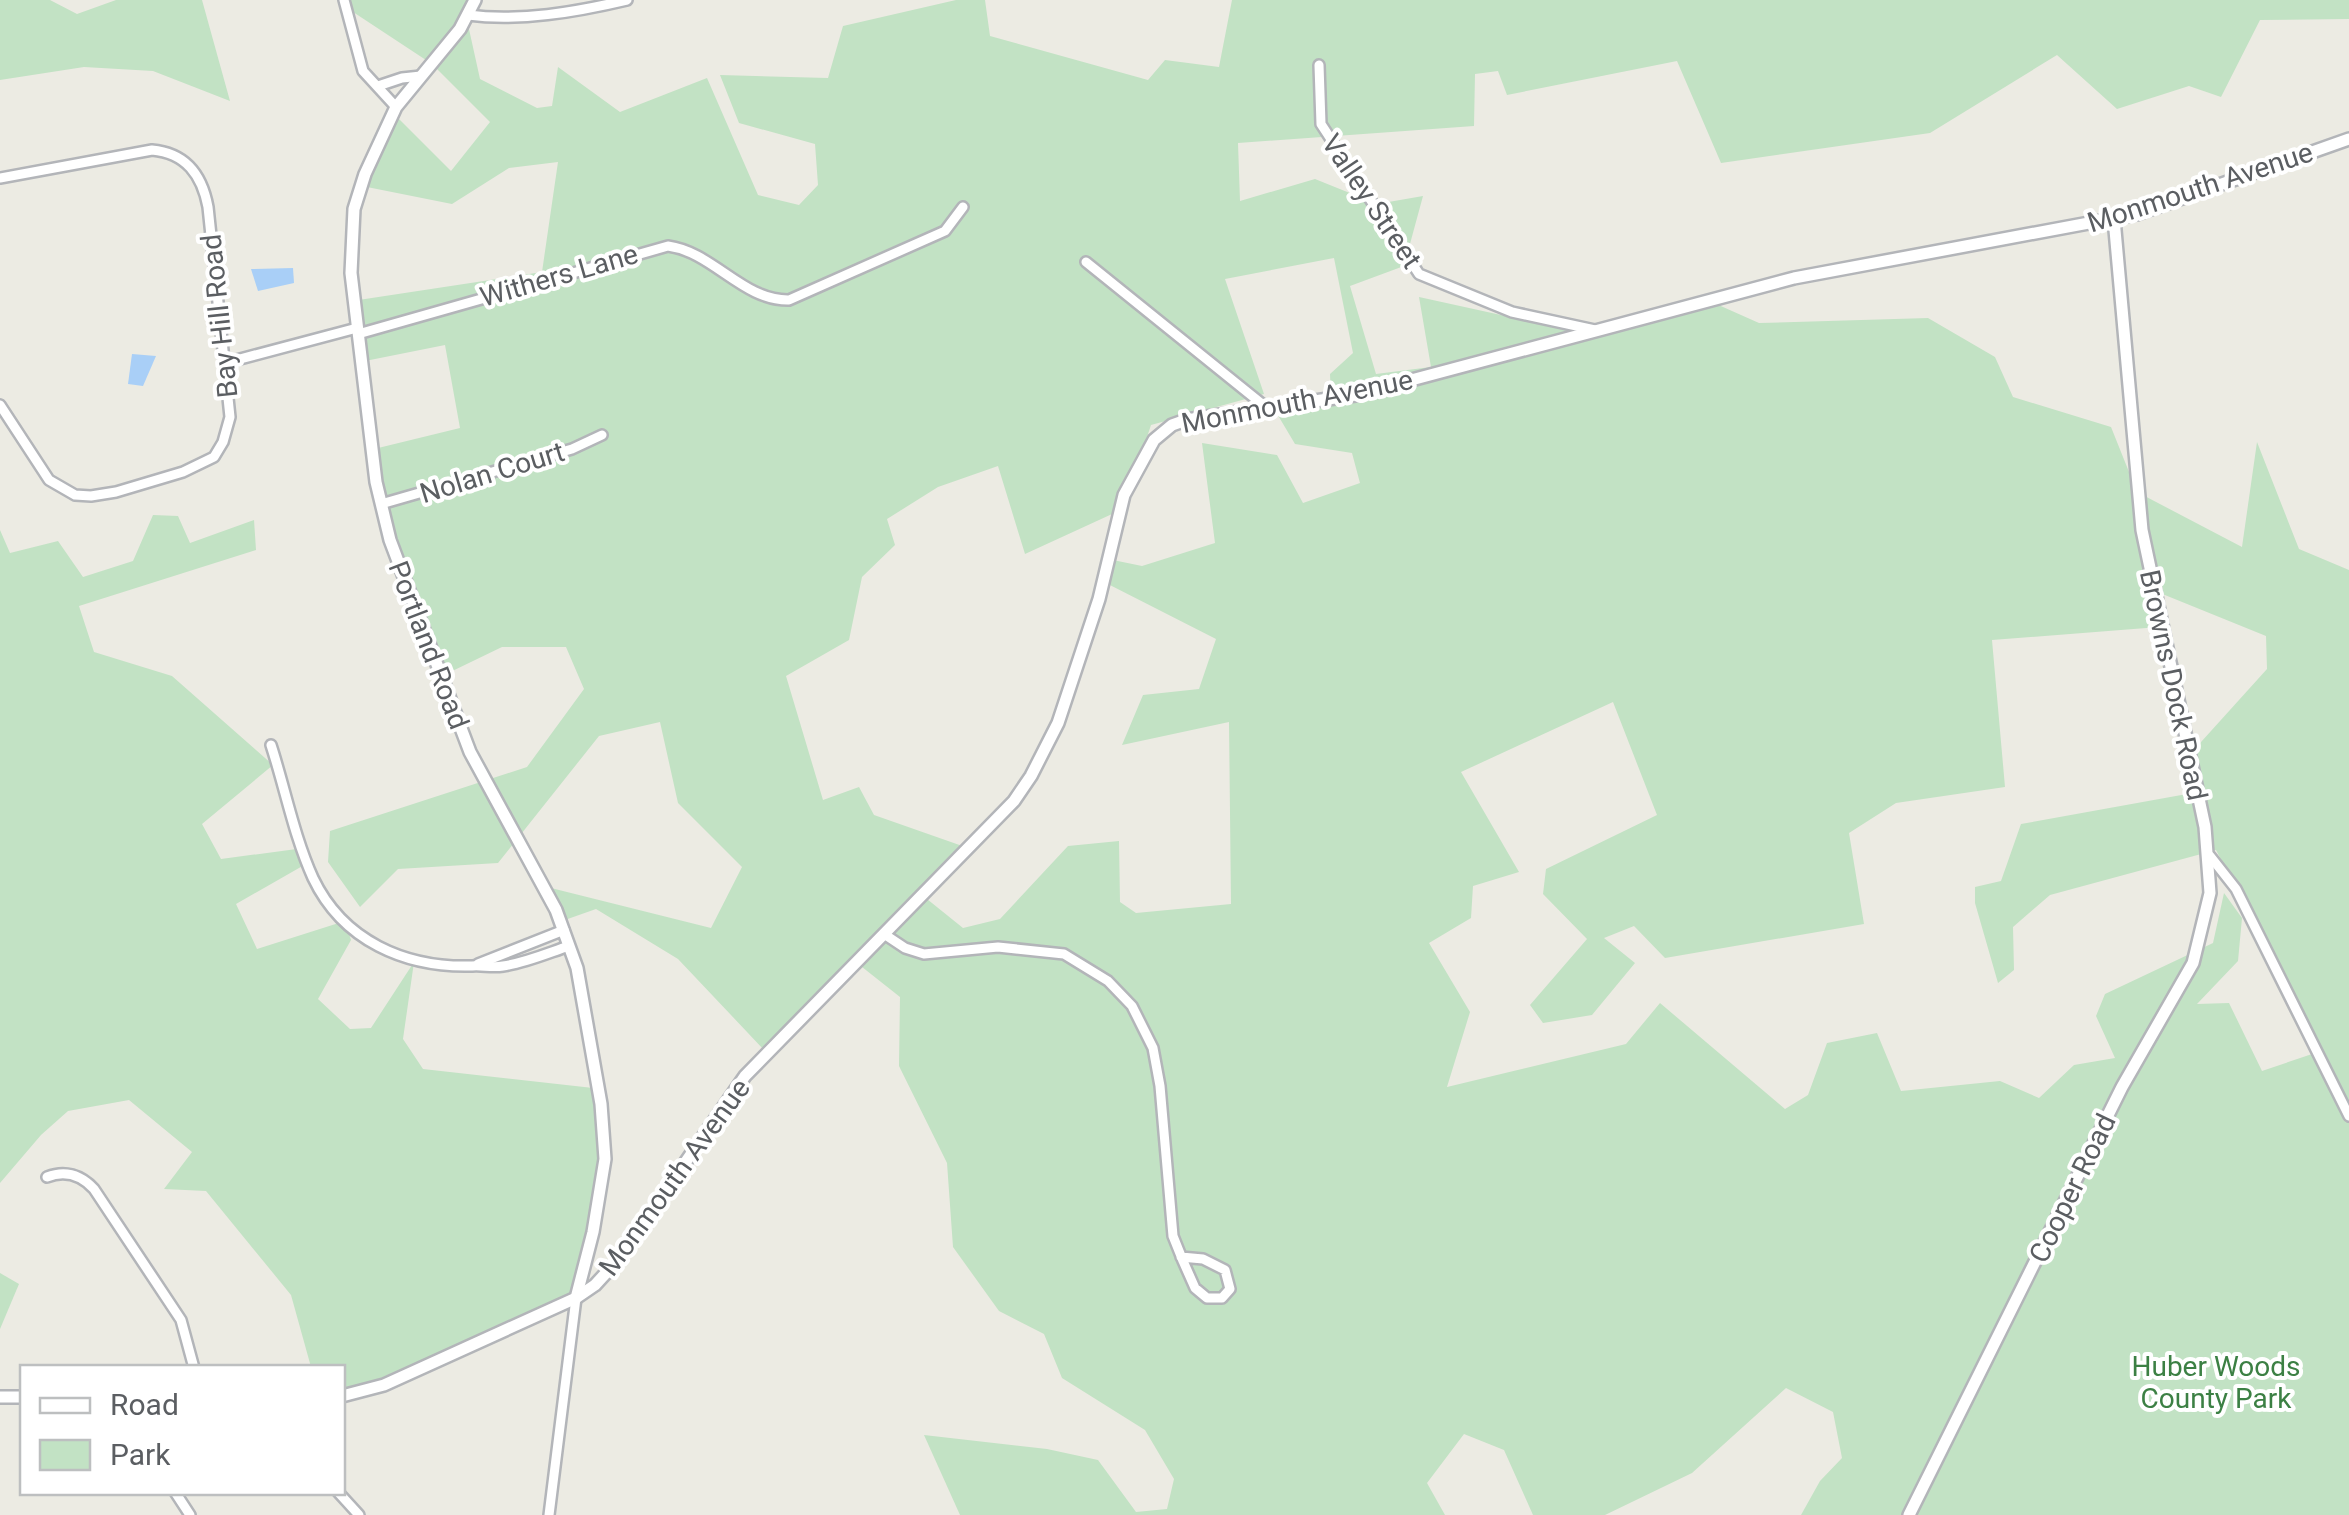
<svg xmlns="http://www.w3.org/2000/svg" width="2349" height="1515" font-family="Roboto,sans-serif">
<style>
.green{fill:#c2e2c4;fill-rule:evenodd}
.water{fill:#a9cff7}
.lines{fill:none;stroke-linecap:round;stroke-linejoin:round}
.minor-casing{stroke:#b3b5b9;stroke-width:14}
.tertiary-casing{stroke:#b3b5b9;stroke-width:16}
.minor{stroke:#fff;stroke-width:9}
.tertiary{stroke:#fff;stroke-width:11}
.labels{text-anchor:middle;stroke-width:8;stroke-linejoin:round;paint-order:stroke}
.street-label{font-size:28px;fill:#5b5e62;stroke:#fff}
.park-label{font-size:28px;fill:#3c8044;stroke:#fff}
</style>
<rect width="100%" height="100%" fill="#ecebe3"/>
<g class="green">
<polygon points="0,0 50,0 77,14 116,0 202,0 230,101 153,71 84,67 0,80"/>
<path d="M345,0H482L467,20L480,79L537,108L552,106L558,67L620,112L707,78L758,195L799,205L818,185L815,144L739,123L720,75L828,78L843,26L956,0H985L990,36L1148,80L1165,60L1219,67L1232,0H2349V19L2260,20L2221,97L2189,86L2117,109L2057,55L1930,133L1721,163L1677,61L1507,95L1498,71L1475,74L1474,126L1238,143L1240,201L1315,179L1377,204L1423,196L1404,266L1350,286L1376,374L1431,367L1419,297L1583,333L1705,299L1759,323L1928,318L1995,357L2013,397L2111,427L2137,492L2242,547L2257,442L2299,549L2349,570V1515H1801L1820,1481L1842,1458L1833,1412L1786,1388L1692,1473L1605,1515H1533L1504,1450L1464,1434L1427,1483L1445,1515H960L924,1435L1047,1449L1098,1460L1136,1512L1167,1509L1174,1479L1145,1430L1062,1378L1044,1334L999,1311L953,1247L947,1163L899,1066L900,997L857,963L766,1052L678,959L596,909L562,921L543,886L711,928L742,867L678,803L660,722L599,736L498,863L398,869L360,907L328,862L330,831L527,767L584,689L566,647H502L442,676L381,518L374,449L460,428L445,345L360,362L352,301L542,272L558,162L509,168L452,204L357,185L393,113L451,171L490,122L432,64L347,8ZM1334,258L1353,353L1330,374L1331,397L1273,407L1295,444L1352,453L1360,483L1303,503L1277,455L1202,443L1215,543L1142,566L1108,559L1102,581L1216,639L1199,689L1143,695L1122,745L1229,722L1231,904L1136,913L1120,902L1119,841L1068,846L1000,919L963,928L922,895L968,848L874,815L859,787L823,800L786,676L849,640L862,577L895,545L887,519L938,487L998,466L1025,554L1123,509L1151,425L1264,394L1225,279ZM2155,591L2266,636L2267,669L2192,752L2198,792L2021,824L2001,881L1975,887V903L1998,983L2014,970L2013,927L2050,895L2216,850L2321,1051L2262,1071L2229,1003L2197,1004L2238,961L2242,918L2224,893L2213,943L2105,994L2096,1016L2115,1058L2074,1065L2039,1098L2000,1081L1901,1091L1877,1033L1827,1043L1808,1095L1785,1109L1660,1003L1626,1044L1447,1087L1470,1012L1429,943L1471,918L1473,886L1519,872L1461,772L1613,702L1657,815L1546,869L1543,894L1587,939L1530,1005L1543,1023L1592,1015L1635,963L1604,938L1634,926L1665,958L1864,924L1849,833L1896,803L2005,787L1992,640L2159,627Z"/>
<polygon points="153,515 178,516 190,543 254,520 256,550 79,606 94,652 172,676 273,765 202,824 221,859 304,848 306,864 236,904 257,949 345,921 351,940 318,999 350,1029 371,1028 414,962 403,1039 423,1069 602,1089 607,1170 574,1295 396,1381 343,1395 342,1368 311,1367 291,1295 206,1191 164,1189 192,1152 129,1100 68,1111 41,1135 0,1183 0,530 10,553 58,541 83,577 133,561"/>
<polygon points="0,1273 19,1284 0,1329"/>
</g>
<g class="water">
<polygon points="293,268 294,283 258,291 251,269"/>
<polygon points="132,354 156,356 143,386 128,384"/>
</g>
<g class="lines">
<g class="minor-casing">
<g id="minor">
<polyline points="344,0 363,71 396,107"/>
<path d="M468,15C519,22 576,12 627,0"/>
<polyline points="1319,65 1321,124 1419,274 1512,312 1595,330"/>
<polyline points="378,86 402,78 421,76"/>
<path d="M0,178L152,150C186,153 202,175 208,207L230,417L223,442L214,457L183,472L116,492L91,496L75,495L49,480L0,405"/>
<polyline points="1086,262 1267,408"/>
<path d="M358,334L668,246C713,252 743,301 789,300L945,231L963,207"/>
<polyline points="225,363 357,328"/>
<polyline points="381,504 572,449 602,435"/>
<path d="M271,745C285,788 294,836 313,878C343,941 405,968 472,966C482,965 492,968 503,966C525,963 548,953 569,946"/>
<polyline points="2210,856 2236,889 2349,1116"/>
<polyline points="884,934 905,948 924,954 998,947 1064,954 1108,981 1132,1006 1153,1048 1160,1086 1173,1236 1183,1261 1195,1288 1207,1298 1222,1298 1230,1289 1225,1270 1203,1259 1181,1257"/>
<polyline points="478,964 564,930"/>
<path d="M47,1177C65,1170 81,1175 94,1189L181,1320L194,1368"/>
<polyline points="175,1492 190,1515"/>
<polyline points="338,1492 359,1515"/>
<polyline points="549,1515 576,1298"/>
</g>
</g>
<g class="tertiary-casing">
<g id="tertiary">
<polyline points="475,0 460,29 396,107 365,174 354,209 351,273 376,482 390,540 470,752 556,910 577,968 601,1104 605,1159 593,1232 576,1298"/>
<polyline points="342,1396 384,1385 576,1298 595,1285 618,1260 745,1076 1014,801 1031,776 1058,723 1099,599 1124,495 1154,440 1172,425 1186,420 1355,395 1794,278 2137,214 2349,139"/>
<polyline points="0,1397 22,1397"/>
<polyline points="1909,1515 2122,1087 2193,963 2210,893 2205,827 2142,530 2114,219"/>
</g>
</g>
<use href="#minor" class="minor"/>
<use href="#tertiary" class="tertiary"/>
</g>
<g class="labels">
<g class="street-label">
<text transform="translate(2200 187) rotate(-18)" y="10">Monmouth Avenue</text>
<text transform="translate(1372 201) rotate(56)" y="10">Valley Street</text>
<text transform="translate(559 275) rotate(-16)" y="10">Withers Lane</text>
<text transform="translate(219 316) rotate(-96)" y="10">Bay Hill Road</text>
<text transform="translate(1297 401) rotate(-11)" y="10">Monmouth Avenue</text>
<text transform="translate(492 472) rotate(-17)" y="10">Nolan Court</text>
<text transform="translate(429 645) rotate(69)" y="10">Portland Road</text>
<text transform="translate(2174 685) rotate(78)" y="10">Browns Dock Road</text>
<text transform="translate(674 1177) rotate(-54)" y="10">Monmouth Avenue</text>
<text transform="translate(2072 1188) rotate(-64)" y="10">Cooper Road</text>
</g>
<g class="park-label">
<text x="2216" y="1376">Huber Woods<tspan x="2216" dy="32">County Park</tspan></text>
</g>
</g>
<rect x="20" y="1365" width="325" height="130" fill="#ffffff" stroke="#bdbfc0" stroke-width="2.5"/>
<rect x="40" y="1398" width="50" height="15" fill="#ffffff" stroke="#bdbfc0" stroke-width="2.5"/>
<text x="110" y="1415" font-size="30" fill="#5b5e62">Road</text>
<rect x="40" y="1440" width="50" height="30" fill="#c2e2c4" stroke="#bdbfc0" stroke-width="2.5"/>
<text x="110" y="1465" font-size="30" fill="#5b5e62">Park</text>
</svg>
